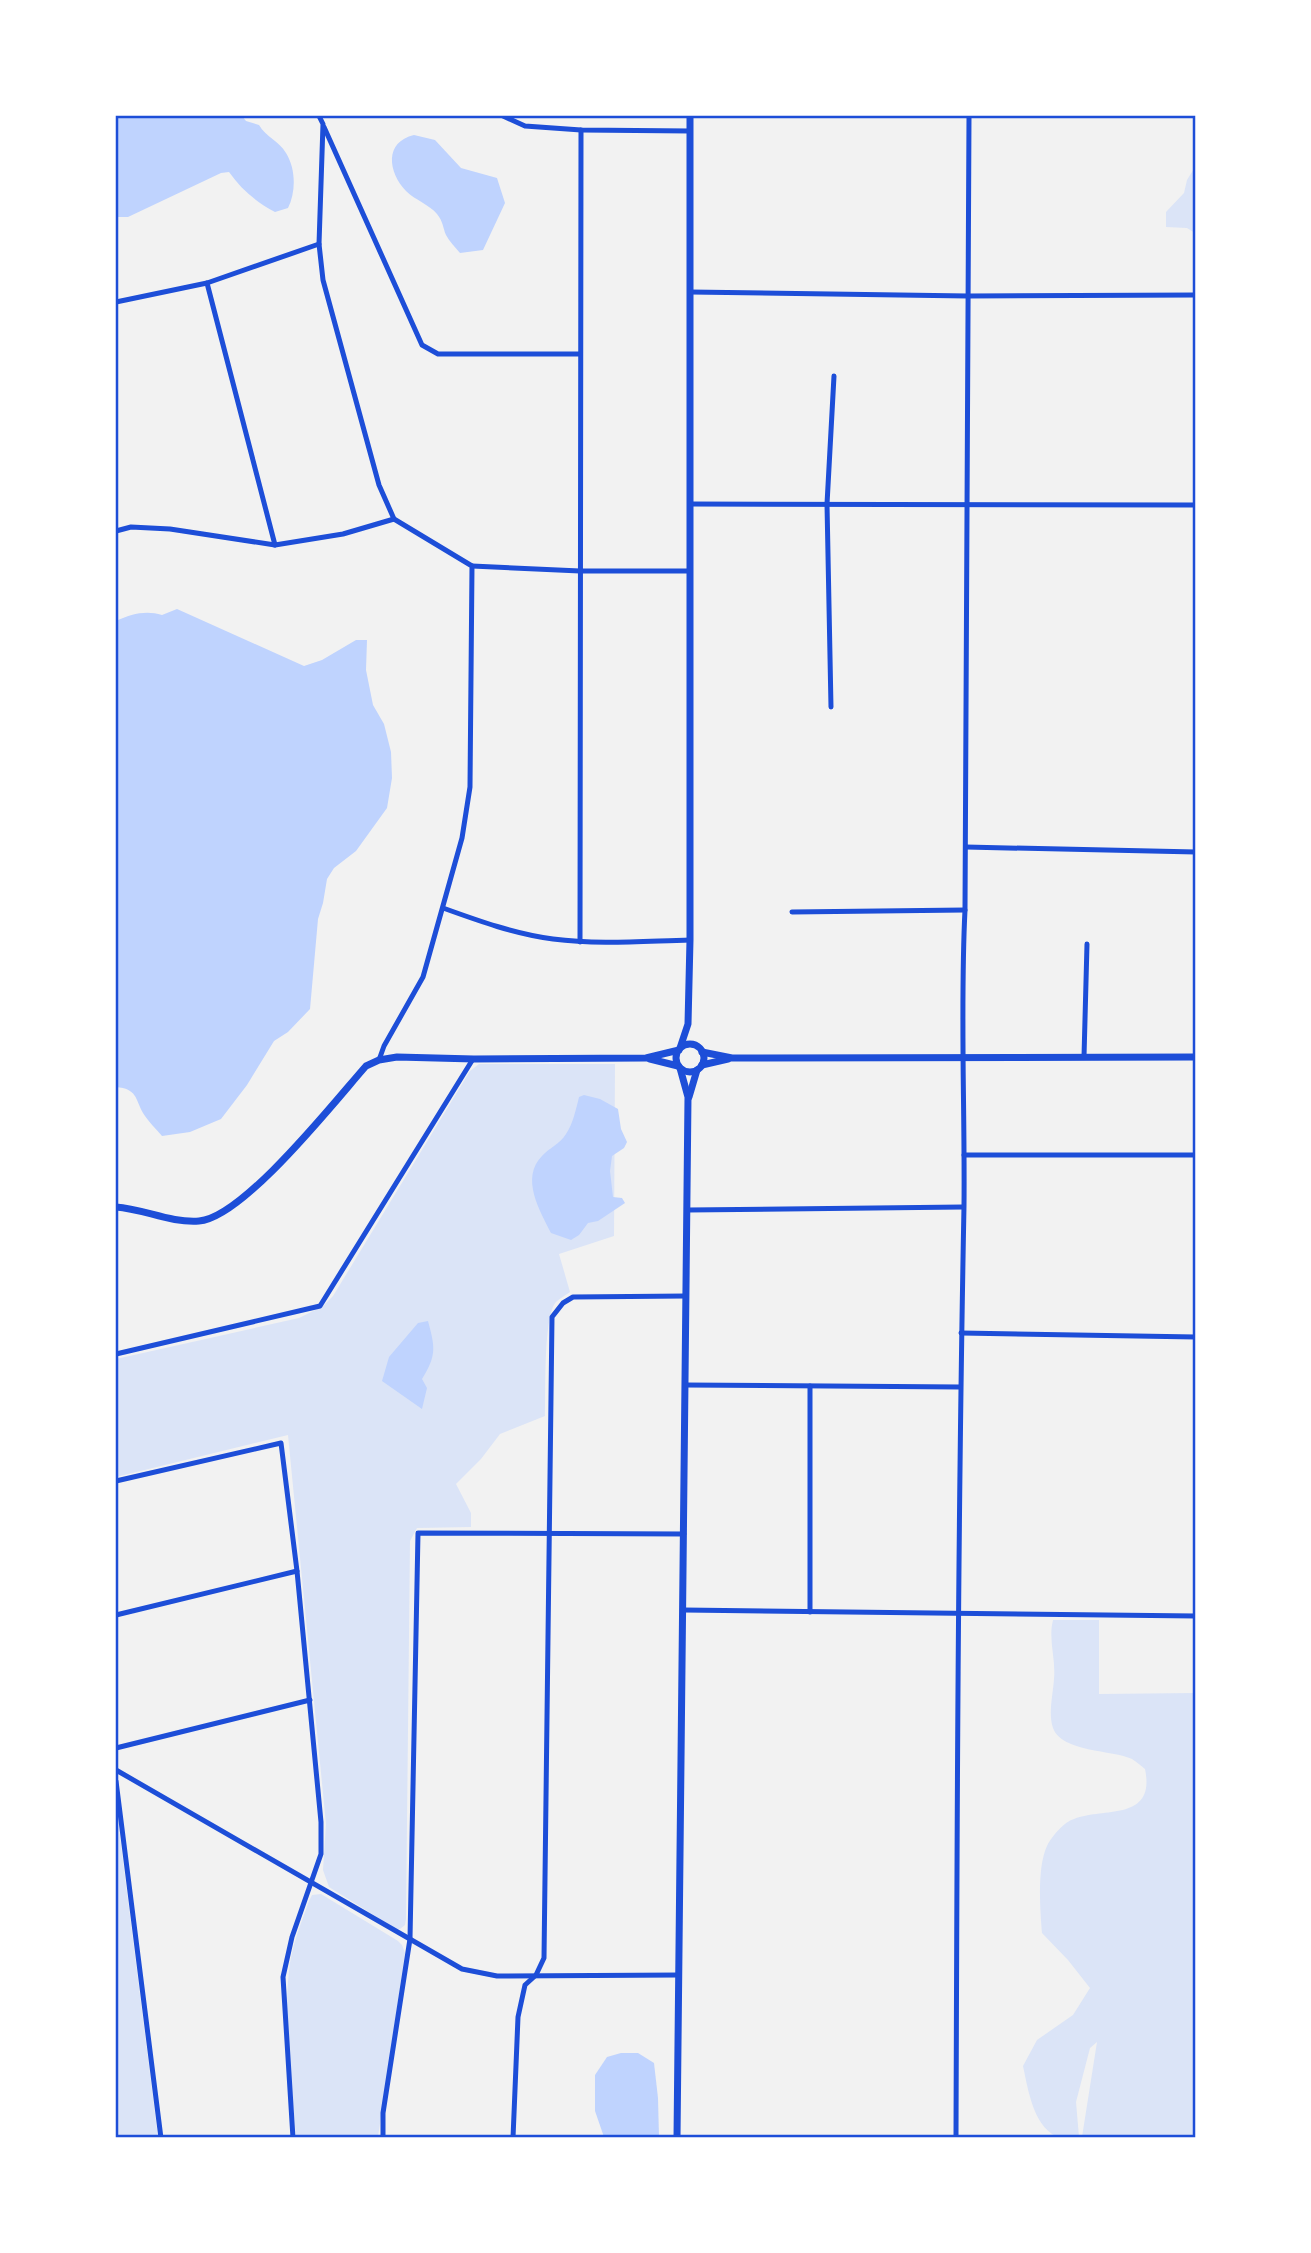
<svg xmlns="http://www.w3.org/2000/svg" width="1311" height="2253" font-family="'Varela Round',sans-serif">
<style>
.green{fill:#dbe4f7}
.water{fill:#bfd3fe}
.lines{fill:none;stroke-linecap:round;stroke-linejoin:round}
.minor{stroke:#1d4ed8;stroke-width:5}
.tertiary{stroke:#1d4ed8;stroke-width:7}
.neatline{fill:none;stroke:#1d4ed8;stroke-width:2.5}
</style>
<rect width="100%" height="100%" fill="#f2f2f2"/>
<g class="green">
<polygon points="1195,167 1195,233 1187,228 1166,227 1166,212 1184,193 1187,180"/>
<path d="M479,1064H615L614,1236L559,1254L570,1292C566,1295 560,1298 556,1302C543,1316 546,1394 545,1416L500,1434L481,1459L456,1484L471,1513V1527L417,1528L410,1541L406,1919L405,1925L400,1929H396L329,1887L323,1870L326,1824L288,1435L116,1477V1359L299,1318L323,1306L333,1296L470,1071Z"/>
<path d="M1053,1620H1099V1694L1195,1693V2137H1082L1097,2042L1090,2048L1076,2102L1079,2137C1074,2137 1067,2138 1062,2138C1034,2132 1028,2089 1023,2066L1037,2040L1073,2015L1090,1988L1068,1960L1042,1933C1040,1909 1037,1867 1047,1846C1052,1836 1064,1822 1074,1819C1103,1807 1156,1822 1145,1769C1141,1766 1137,1762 1132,1759C1113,1750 1061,1752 1053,1728C1048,1714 1053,1694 1054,1679C1056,1659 1048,1640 1053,1620Z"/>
<polygon points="116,1806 158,2137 116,2137"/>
<path d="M321,1894L398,1941L402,1945L405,1953L378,2137L296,2138C292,2081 282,2020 290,1963C293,1942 302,1921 309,1901L312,1895Z"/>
</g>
<g class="water">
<path d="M116,116H242L246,121L259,125C266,137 279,141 286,153C296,169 296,192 288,208L275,212C256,202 241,189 229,172L221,173L128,217H116Z"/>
<path d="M414,135L435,140L461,168L497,178L505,203L483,250L460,253C455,247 449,241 446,235C443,228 443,221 437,214C430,205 415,200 406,191C388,172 384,142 414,135Z"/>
<path d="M177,609L304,666L322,660L356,640H367L366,670L373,705L384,724L391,752L392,778L387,808L356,851L334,868L327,879L323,903L318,919L310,1009L288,1032L274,1041L247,1085L221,1119L190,1132L162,1136C156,1129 148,1121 143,1113C135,1098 137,1089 116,1087V621C131,614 146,610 162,615Z"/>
<path d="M584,1095L600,1099L618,1109L621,1129L627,1142L624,1148L612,1156L610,1171L613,1197L622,1198L625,1203L598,1221L588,1223L579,1235L571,1240L551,1233C540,1211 520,1178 542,1156C549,1148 560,1144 566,1134C573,1124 576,1109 579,1097Z"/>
<path d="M428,1321C435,1347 437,1355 422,1379L427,1388L422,1409L382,1381L389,1357L418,1323Z"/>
<polygon points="621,2053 638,2053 654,2063 658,2098 659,2137 604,2137 595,2111 595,2075 607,2057"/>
</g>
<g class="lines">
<g class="minor">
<polyline points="319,116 323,124 319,244 323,280 379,485 394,519 472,566 470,787 462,838 423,977 384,1046 379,1060"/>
<polyline points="503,116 525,126 581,130 690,131"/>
<polyline points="324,127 422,345 438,354 580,354"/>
<polyline points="207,283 275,545"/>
<polyline points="690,292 968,296 1196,295"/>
<polyline points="116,302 207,283 319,244"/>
<polyline points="690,504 1196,505"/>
<polyline points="116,531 131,527 170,529 275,545 343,534 394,519"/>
<polyline points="472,566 580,571 689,571"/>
<polyline points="831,707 827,504 834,376"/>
<polyline points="966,847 1196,852"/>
<path d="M443,908C479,921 515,934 553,939C598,945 645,941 690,940"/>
<polyline points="792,912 965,910"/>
<polyline points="580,942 581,130"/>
<polyline points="1084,1057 1087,944"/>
<polyline points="964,1155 1196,1155"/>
<polyline points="688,1210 963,1207"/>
<polyline points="961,1333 1196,1337"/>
<polyline points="116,1354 320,1306 473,1059"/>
<polyline points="685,1385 960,1387"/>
<polyline points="116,1481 281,1443 297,1571 321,1822 321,1854 292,1937 283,1977 293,2138"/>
<polyline points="684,1610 1196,1616"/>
<polyline points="810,1612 810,1386"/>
<polyline points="116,1615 297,1571"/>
<polyline points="116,1748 310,1700"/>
<polyline points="116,1770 462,1969 497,1976 679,1975"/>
<polyline points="116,1781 161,2138"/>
<polyline points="383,2138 383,2113 410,1939 418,1533 684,1534"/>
<polyline points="513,2138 518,2017 525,1985 536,1975 544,1958 552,1317 563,1303 573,1297 686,1296"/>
<path d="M956,2138C957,1827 958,1516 964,1206C965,1107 960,1008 965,910L969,116"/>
</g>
<g class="tertiary">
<circle cx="690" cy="1058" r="14"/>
<polyline points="680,1048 688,1024 690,940 690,116"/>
<polyline points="702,1052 732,1058 1196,1057"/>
<polyline points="650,1059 678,1066"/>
<polyline points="702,1065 728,1059"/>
<polyline points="689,1097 697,1070"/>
<path d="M116,1207C144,1209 170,1223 199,1221C243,1218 335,1101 366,1066L379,1060L397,1057L474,1059L646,1058L679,1050"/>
<polyline points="677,2138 688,1097 680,1068"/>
</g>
</g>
<rect width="1311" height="2253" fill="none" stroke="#ffffff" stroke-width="234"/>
<rect x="117" y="117" width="1077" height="2019" class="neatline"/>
</svg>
